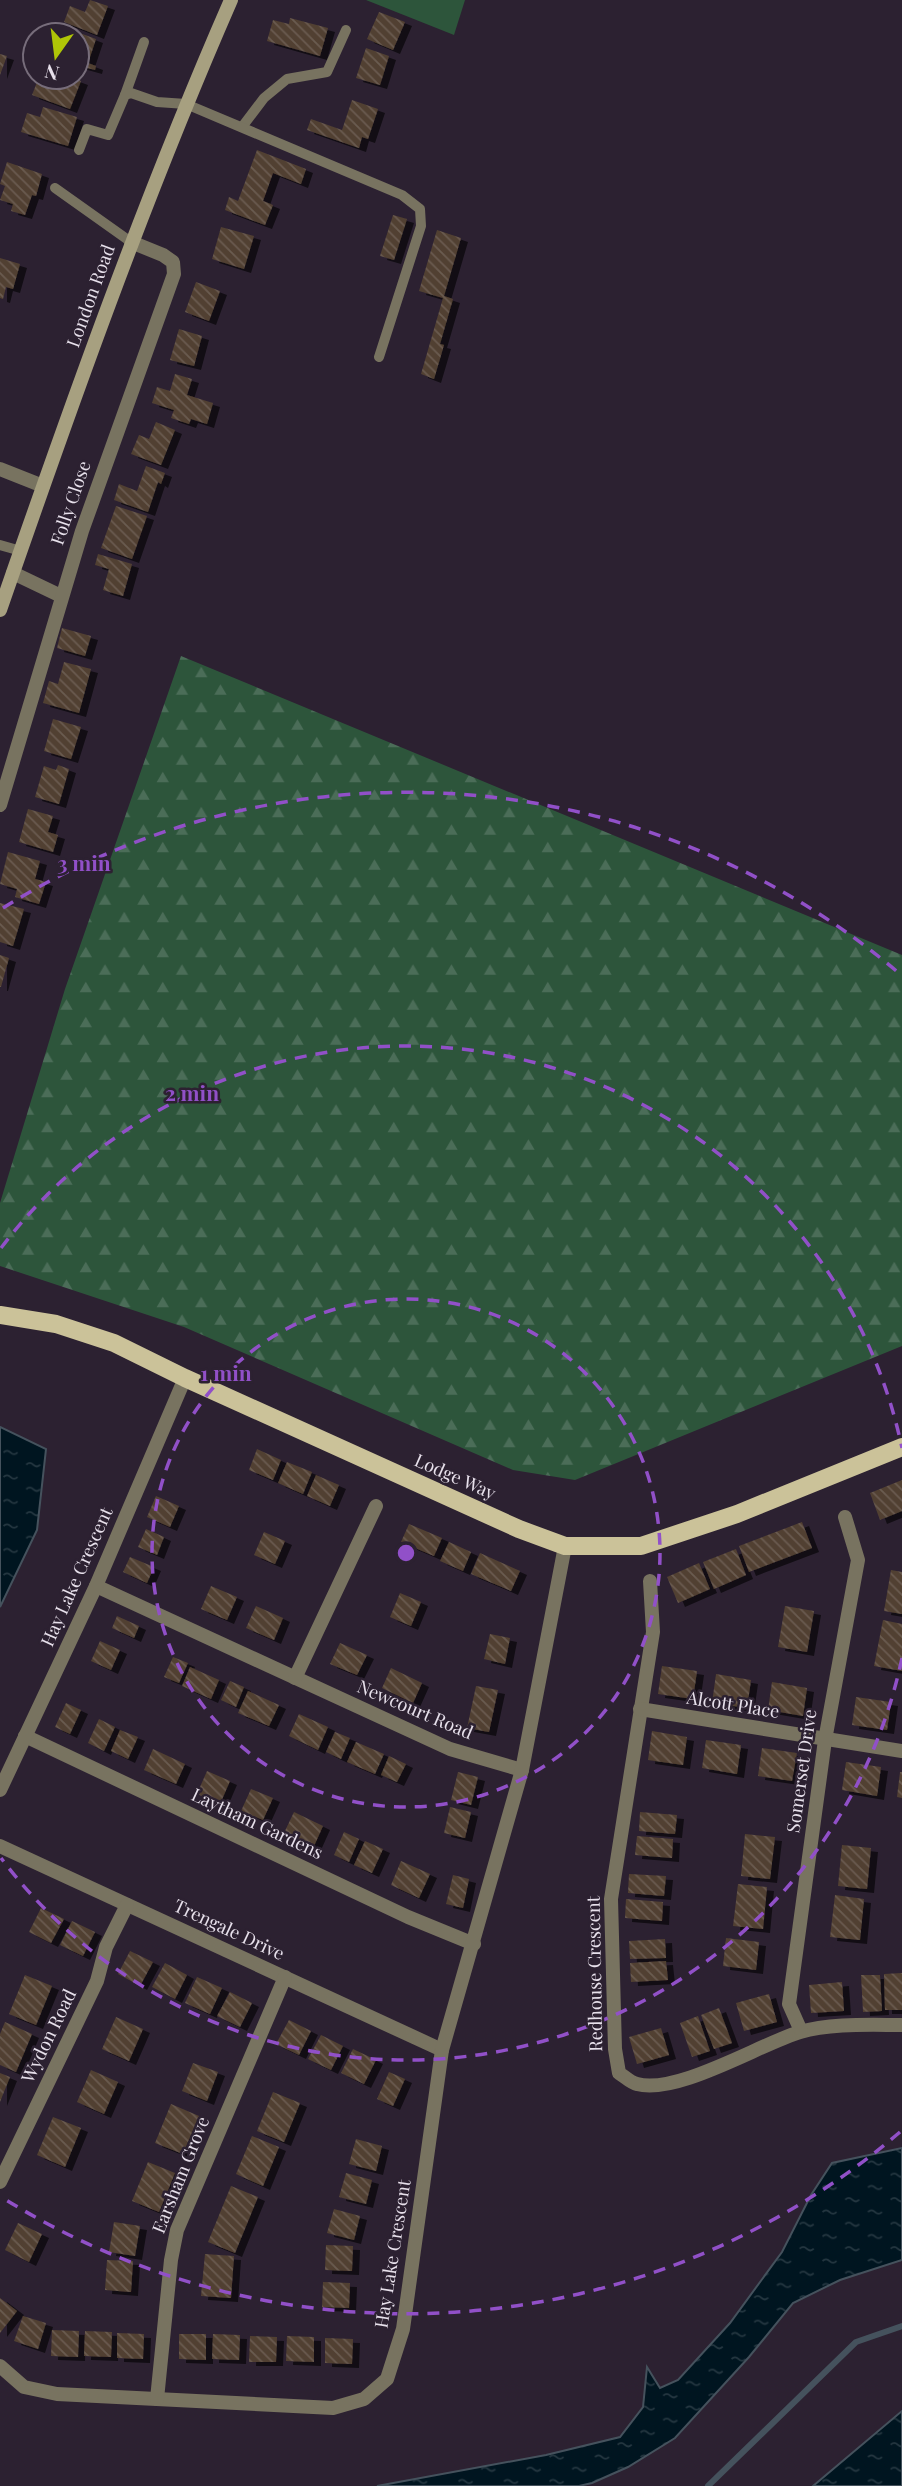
<svg xmlns="http://www.w3.org/2000/svg" width="902" height="2486" font-family="'Playfair Display',serif">
<style>
.grass{fill:#2d553b}
.forest{fill:url(#forest-firs)}
.water{fill:url(#water-ripples);stroke:#45525d;stroke-width:2}
.lines{fill:none;stroke-linecap:round;stroke-linejoin:round}
.stream{stroke:#45525d;stroke-width:6}
.building{fill:url(#building-back-hatch);filter:url(#shadow)}
.lane{stroke:#787360;stroke-width:10}
.street{stroke:#787360;stroke-width:14}
.secondary{stroke:#a7a080;stroke-width:14}
.primary{stroke:#cbc299;stroke-width:18}
.ring{fill:none;stroke:#9150c8;stroke-width:3.5;stroke-dasharray:12 9}
.labels{text-anchor:middle;stroke-width:5;stroke-linejoin:round;paint-order:stroke}
.street-label{font-size:18px;fill:#e7e0eb;stroke:#2c2131}
.centre{fill:#9150c8;stroke:#2c2131;stroke-width:3.5}
.ring-label{font-size:21px;text-anchor:middle;font-weight:bold;fill:#9150c8;stroke:#2c2131;stroke-width:5;stroke-linejoin:round;paint-order:stroke}
</style>
<defs>
<pattern id="forest-firs" width="22" height="20" patternUnits="userSpaceOnUse" patternTransform="scale(1.75)"><rect width="22" height="20" fill="#2d553b"/><path d="M5 1l3.5 6h-7zM16 11l3.5 6h-7z" fill="#4b6d58"/></pattern>
<pattern id="water-ripples" width="26" height="14" patternUnits="userSpaceOnUse" patternTransform="scale(1.75)"><rect width="26" height="14" fill="#001520"/><path d="M2 4q2-2 4 0t4 0M15 11q2-2 4 0t4 0" fill="none" stroke="#253741"/></pattern>
<pattern id="building-back-hatch" width="6" height="6" patternUnits="userSpaceOnUse" patternTransform="scale(1.75)"><rect width="6" height="6" fill="#514032"/><path d="M-1 5l2 2M0 0l6 6M5-1l2 2" fill="none" stroke="#6a5b50"/></pattern>
<filter id="shadow"><feDropShadow dx="7" dy="4" stdDeviation="0" flood-color="#0009"/></filter>
</defs>
<rect width="100%" height="100%" fill="#2c2131"/>
<polygon class="grass" points="366,0 465,0 454,35"/>
<polygon class="forest" points="181,656 902,955 902,1346 575,1480 513,1470 184,1327 0,1266 0,1203 65,989"/>
<g class="water">
<polygon points="0,1427 46,1449 37,1530 0,1607"/>
<polygon points="902,2148 902,2260 840,2280 793,2303 749,2357 675,2438 628,2467 592,2483 579,2486 377,2486 546,2455 620,2437 643,2407 647,2367 660,2388 678,2380 730,2323 782,2252 811,2195 832,2163"/>
<polygon points="902,2411 902,2486 813,2486"/>
</g>
<g class="lines">
<polyline class="stream" points="708,2486 856,2342 902,2326"/>
</g>
<g class="building">
<polygon points="90,0 108,6 97,35 64,22 70,6 85,12"/>
<polygon points="379,12 405,22 393,50 367,39"/>
<polygon points="290,18 328,28 320,56 267,41 273,20 289,24"/>
<polygon points="77,32 96,39 88,63 96,66 95,70 77,65"/>
<polygon points="366,48 389,56 380,85 356,78"/>
<polygon points="0,54 7,56 0,75"/>
<polygon points="39,77 70,77 81,81 70,109 32,95"/>
<polygon points="352,100 378,109 368,139 362,137 359,148 307,130 311,119 342,130"/>
<polygon points="43,107 77,117 68,146 21,132 27,113 40,117"/>
<polygon points="257,150 306,169 301,184 273,173 263,201 273,205 265,225 225,210 229,197 238,201"/>
<polygon points="7,162 42,174 36,196 32,195 25,215 11,211 13,204 0,200 5,186 0,184"/>
<polygon points="393,215 407,219 394,260 380,256"/>
<polygon points="221,227 254,236 244,269 212,259"/>
<polygon points="437,230 461,238 444,296 453,299 440,344 444,345 434,379 421,374 443,298 419,291"/>
<polygon points="0,258 20,264 13,289 6,287 3,299 0,298"/>
<polygon points="196,282 220,291 209,321 185,312"/>
<polygon points="179,329 202,336 194,366 170,360"/>
<polygon points="175,374 192,379 187,395 213,403 207,424 191,419 189,424 171,418 174,410 152,403 157,387 170,391"/>
<polygon points="156,422 175,430 161,465 131,454 139,435 149,439"/>
<polygon points="146,466 165,473 161,484 158,482 148,512 114,500 119,484 137,491"/>
<polygon points="116,506 147,516 132,559 101,548"/>
<polygon points="98,554 132,564 123,596 103,590 109,569 95,565"/>
<polygon points="62,628 91,636 85,656 57,648"/>
<polygon points="64,662 91,669 79,713 43,703 49,681 58,684"/>
<polygon points="53,719 81,727 71,759 44,751"/>
<polygon points="58,765 69,769 59,804 35,797 44,766 56,770"/>
<polygon points="28,809 53,816 48,832 58,835 53,852 19,842"/>
<polygon points="8,852 40,861 35,879 46,882 39,904 15,897 17,889 0,884"/>
<polygon points="0,903 24,909 13,946 0,942"/>
<polygon points="0,955 9,958 1,987 0,987"/>
<polygon points="257,1449 281,1460 273,1480 249,1470"/>
<polygon points="287,1462 312,1472 303,1494 278,1483"/>
<polygon points="316,1475 339,1485 330,1506 307,1496"/>
<polygon points="902,1480 902,1511 880,1520 870,1493"/>
<polygon points="156,1496 179,1506 170,1527 147,1517"/>
<polygon points="802,1522 812,1548 749,1572 739,1546"/>
<polygon points="409,1524 442,1538 434,1556 401,1542"/>
<polygon points="146,1529 164,1537 157,1555 138,1547"/>
<polygon points="264,1532 285,1541 275,1564 254,1555"/>
<polygon points="449,1542 471,1552 463,1571 440,1561"/>
<polygon points="736,1549 746,1575 714,1589 703,1562"/>
<polygon points="480,1553 520,1571 511,1591 471,1574"/>
<polygon points="130,1557 154,1567 147,1583 123,1572"/>
<polygon points="699,1563 710,1589 678,1603 667,1577"/>
<polygon points="891,1570 902,1572 902,1614 884,1611"/>
<polygon points="211,1586 237,1597 227,1620 201,1609"/>
<polygon points="400,1593 421,1602 411,1626 390,1617"/>
<polygon points="256,1606 283,1618 274,1640 246,1628"/>
<polygon points="785,1606 814,1611 807,1652 778,1647"/>
<polygon points="117,1616 139,1626 134,1638 112,1628"/>
<polygon points="883,1620 902,1624 902,1671 874,1666"/>
<polygon points="490,1634 510,1638 505,1664 484,1659"/>
<polygon points="100,1641 120,1650 111,1670 91,1661"/>
<polygon points="340,1643 367,1655 357,1675 330,1664"/>
<polygon points="173,1657 188,1663 179,1683 164,1677"/>
<polygon points="662,1666 697,1671 693,1699 658,1694"/>
<polygon points="190,1667 219,1680 211,1699 182,1686"/>
<polygon points="391,1668 422,1683 413,1703 382,1688"/>
<polygon points="716,1674 751,1680 747,1708 712,1703"/>
<polygon points="230,1681 244,1687 236,1707 221,1700"/>
<polygon points="772,1682 807,1688 803,1716 768,1710"/>
<polygon points="476,1686 498,1690 489,1732 467,1728"/>
<polygon points="248,1691 279,1705 269,1726 238,1713"/>
<polygon points="856,1697 891,1702 887,1730 852,1725"/>
<polygon points="66,1703 81,1710 70,1734 55,1727"/>
<polygon points="299,1714 328,1727 318,1750 289,1736"/>
<polygon points="99,1719 115,1727 104,1751 88,1743"/>
<polygon points="120,1730 138,1737 128,1759 111,1751"/>
<polygon points="652,1731 687,1737 683,1765 648,1760"/>
<polygon points="335,1732 350,1738 341,1759 326,1752"/>
<polygon points="706,1740 741,1745 737,1774 702,1768"/>
<polygon points="356,1742 384,1754 375,1774 347,1762"/>
<polygon points="762,1748 797,1753 792,1781 758,1776"/>
<polygon points="153,1749 185,1764 176,1784 144,1770"/>
<polygon points="389,1756 406,1764 397,1782 381,1775"/>
<polygon points="846,1762 881,1767 877,1796 842,1790"/>
<polygon points="207,1771 230,1781 220,1804 197,1794"/>
<polygon points="458,1772 478,1777 471,1805 451,1800"/>
<polygon points="900,1772 902,1772 902,1798 897,1797"/>
<polygon points="251,1789 273,1798 263,1820 241,1811"/>
<polygon points="450,1807 471,1812 465,1838 444,1833"/>
<polygon points="294,1812 323,1826 314,1846 284,1833"/>
<polygon points="640,1812 677,1815 675,1834 639,1831"/>
<polygon points="344,1832 359,1839 349,1862 334,1855"/>
<polygon points="745,1834 775,1837 770,1879 741,1876"/>
<polygon points="637,1836 673,1839 672,1858 635,1855"/>
<polygon points="365,1841 383,1849 372,1873 354,1865"/>
<polygon points="842,1845 871,1848 867,1889 838,1886"/>
<polygon points="401,1861 430,1874 419,1898 391,1885"/>
<polygon points="629,1874 666,1876 664,1896 628,1893"/>
<polygon points="453,1875 469,1879 463,1908 446,1904"/>
<polygon points="738,1884 767,1887 763,1929 733,1926"/>
<polygon points="835,1895 864,1899 860,1940 830,1937"/>
<polygon points="626,1899 663,1902 662,1921 625,1918"/>
<polygon points="41,1908 64,1919 51,1943 29,1932"/>
<polygon points="72,1921 95,1932 83,1956 60,1945"/>
<polygon points="726,1938 759,1942 756,1970 723,1966"/>
<polygon points="665,1939 666,1958 630,1959 629,1941"/>
<polygon points="130,1951 153,1962 140,1986 118,1974"/>
<polygon points="666,1961 668,1980 631,1982 630,1963"/>
<polygon points="165,1963 187,1975 175,1999 152,1987"/>
<polygon points="902,1973 902,2010 885,2010 884,1974"/>
<polygon points="25,1975 52,1986 36,2025 9,2014"/>
<polygon points="861,1975 880,1975 882,2011 863,2012"/>
<polygon points="197,1977 222,1988 210,2014 185,2003"/>
<polygon points="842,1982 844,2011 811,2013 809,1985"/>
<polygon points="230,1992 252,2003 240,2027 217,2016"/>
<polygon points="769,1994 777,2022 744,2031 736,2003"/>
<polygon points="719,2008 732,2043 714,2049 701,2015"/>
<polygon points="698,2016 710,2051 692,2057 680,2023"/>
<polygon points="116,2017 143,2029 129,2061 102,2049"/>
<polygon points="289,2020 311,2031 299,2055 276,2044"/>
<polygon points="5,2022 32,2034 16,2072 0,2065 0,2034"/>
<polygon points="661,2028 669,2055 637,2064 629,2037"/>
<polygon points="321,2035 343,2046 331,2070 308,2059"/>
<polygon points="353,2049 376,2060 364,2084 341,2073"/>
<polygon points="193,2063 218,2072 207,2101 182,2091"/>
<polygon points="91,2070 118,2082 104,2114 77,2102"/>
<polygon points="389,2072 405,2079 393,2106 377,2099"/>
<polygon points="0,2073 10,2077 0,2102"/>
<polygon points="273,2092 300,2103 284,2142 257,2131"/>
<polygon points="171,2104 199,2116 183,2154 155,2143"/>
<polygon points="53,2117 81,2128 65,2167 37,2155"/>
<polygon points="252,2136 279,2147 263,2186 236,2174"/>
<polygon points="356,2139 382,2146 376,2171 349,2164"/>
<polygon points="148,2162 175,2173 159,2212 132,2201"/>
<polygon points="346,2173 372,2180 366,2204 339,2197"/>
<polygon points="231,2186 258,2197 235,2253 208,2242"/>
<polygon points="334,2209 360,2216 354,2240 327,2233"/>
<polygon points="114,2222 140,2226 135,2256 109,2252"/>
<polygon points="18,2223 42,2234 29,2262 5,2250"/>
<polygon points="326,2245 353,2246 352,2271 325,2270"/>
<polygon points="205,2254 234,2256 231,2298 201,2296"/>
<polygon points="107,2260 133,2261 131,2292 105,2290"/>
<polygon points="323,2282 350,2283 349,2308 322,2307"/>
<polygon points="0,2298 17,2311 0,2333"/>
<polygon points="23,2316 46,2323 38,2349 14,2341"/>
<polygon points="52,2330 79,2331 78,2357 51,2356"/>
<polygon points="85,2331 112,2332 111,2357 84,2356"/>
<polygon points="117,2333 144,2334 143,2359 117,2358"/>
<polygon points="179,2334 206,2334 206,2360 179,2359"/>
<polygon points="213,2334 240,2335 239,2360 212,2359"/>
<polygon points="250,2336 277,2337 276,2362 249,2362"/>
<polygon points="287,2336 314,2337 314,2362 286,2361"/>
<polygon points="325,2338 353,2339 352,2364 325,2363"/>
</g>
<g class="lines">
<g class="lane">
<polyline points="125,95 144,42"/>
<polyline points="242,127 264,98 287,79 327,72 346,30"/>
<polyline points="79,150 87,129 108,135 125,95 131,93 157,102 186,104 402,195 420,209 421,226 379,357"/>
<polyline points="55,188 131,242"/>
<polyline points="0,545 21,551"/>
</g>
<g class="street">
<polyline points="0,469 43,486"/>
<polyline points="13,573 61,596"/>
<polyline points="0,805 82,531 174,274 173,262 163,255 131,242"/>
<path d="M650,1581L653,1632L611,1899L615,2049L619,2073C624,2076 631,2083 637,2084C677,2095 760,2044 800,2032C830,2023 870,2025 902,2025"/>
<polyline points="96,1586 450,1749 522,1770"/>
<polyline points="295,1678 376,1506"/>
<polyline points="640,1709 902,1751"/>
<polyline points="25,1736 408,1917 474,1944"/>
<polyline points="0,1790 96,1586 185,1378"/>
<polyline points="0,1846 442,2050"/>
<polyline points="801,2031 789,2004 825,1740 858,1560 845,1517"/>
<polyline points="0,2182 97,1981 106,1947 127,1905"/>
<polyline points="0,2366 24,2387 57,2394 333,2408 364,2399 387,2379 403,2329 442,2050 522,1770 565,1546"/>
<polyline points="157,2399 171,2260 177,2230 285,1977"/>
</g>
<path class="secondary" d="M0,610C71,405 144,199 231,0"/>
<polyline class="primary" points="0,1315 56,1324 114,1343 185,1378 519,1529 565,1546 641,1546 737,1514 902,1447"/>
</g>
<g class="ring">
<circle cx="406" cy="1553" r="254"/>
<path d="M902 1658A507 507 0 0 1 1 1858M1 1248A507 507 0 0 1 902 1448"/>
<path d="M900 2132A761 761 0 0 1 3 2198M3 908A761 761 0 0 1 900 974"/>
</g>
<g class="labels">
<g class="street-label">
<text transform="translate(91 296) rotate(-70)" y="6">London Road</text>
<text transform="translate(71 503) rotate(-71)" y="6">Folly Close</text>
<text transform="translate(455 1477) rotate(24)" y="6">Lodge Way</text>
<text transform="translate(77 1577) rotate(-66)" y="6">Hay Lake Crescent</text>
<text transform="translate(733 1705) rotate(9)" y="6">Alcott Place</text>
<text transform="translate(415 1710) rotate(23)" y="6">Newcourt Road</text>
<text transform="translate(802 1771) rotate(-82)" y="6">Somerset Drive</text>
<text transform="translate(257 1824) rotate(25)" y="6">Laytham Gardens</text>
<text transform="translate(229 1930) rotate(25)" y="6">Trengale Drive</text>
<text transform="translate(595 1974) rotate(-91)" y="6">Redhouse Crescent</text>
<text transform="translate(49 2036) rotate(-64)" y="6">Wydon Road</text>
<text transform="translate(181 2175) rotate(-68)" y="6">Earsham Grove</text>
<text transform="translate(393 2254) rotate(-81)" y="6">Hay Lake Crescent</text>
</g>
</g>
<circle cx="406" cy="1553" r="10" class="centre"/>
<g class="ring-label">
<text x="84" y="871">3 min</text>
<text x="192" y="1101">2 min</text>
<text x="226" y="1381">1 min</text>
</g>
<g transform="translate(56 56) rotate(194)"><circle r="33" fill="#2c2131" stroke="#776d7b" stroke-width="2"/>
<path d="M0-5L12 26L0 18L-12 26Z" fill="#afc507"/>
<text y="-10" font-size="19" font-weight="bold" text-anchor="middle" fill="#e7e0eb">N</text>
</g>
</svg>
